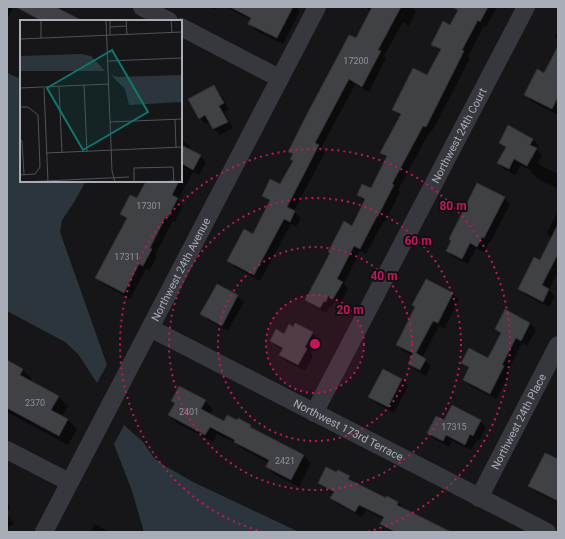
<svg xmlns="http://www.w3.org/2000/svg" width="565" height="539" font-family="Roboto,sans-serif">
<style>
.water{fill:#2c353c}
.shadow{fill:#0007}
.building{fill:#404145;stroke:#303034}
.lines{fill:none;stroke-linecap:round;stroke-linejoin:round}
.minor{stroke:#37383d;stroke-width:18}
.ring{fill:none;stroke:#c2185b;stroke-width:2;stroke-dasharray:2 4}
.labels{text-anchor:middle;stroke-width:4;stroke-linejoin:round;paint-order:stroke}
.number-label{font-size:9px;fill:#8e929b}
.street-label{font-size:11px;fill:#a8adb8;stroke:#111113}
.inset-road{fill:none;stroke:#505258;stroke-width:1}
.view{fill:#0f766e;fill-opacity:0.15;stroke:#0f766e;stroke-width:2}
.inset-edge{fill:none;stroke:#a8adb8;stroke-width:2}
.centre{fill:#c2185b;stroke:#111113;stroke-width:2}
.ring-label{font-size:12px;text-anchor:middle;font-weight:bold;fill:#c2185b;stroke:#111113;stroke-width:4;stroke-linejoin:round;paint-order:stroke}
</style>
<rect width="100%" height="100%" fill="#161618"/>
<g class="water">
<polygon points="7,73 21,79 21,181 86,181 73,204 62,220 60,232 107,365 97,383 78,354 65,342 7,311"/>
<polygon points="124,425 143,442 154,458 167,467 193,482 299,532 144,532 132,491 114,444"/>
</g>
<g class="shadow">
<polygon points="7,7 13,7 9,16 7,15"/>
<polygon points="24,7 60,7 78,21 38,21"/>
<polygon points="209,7 217,7 215,10"/>
<polygon points="226,7 296,7 300,11 283,44 255,30 249,23 251,20"/>
<polygon points="368,7 412,7 416,11 409,26 403,22 384,56 386,58 369,92 355,85 321,148 325,152 294,211 301,218 296,227 291,224 260,281 235,267 229,261 253,235 270,202 263,195 281,186 294,161 293,156 289,152 356,39 371,12 367,9"/>
<polygon points="461,7 497,7 486,27 484,26 468,56 470,58 432,132 430,131 398,190 400,192 385,222 384,221 366,254 360,251 344,284 348,289 340,304 335,302 332,307 330,306 326,313 313,306 307,300 352,227 364,201 358,195 371,189 387,158 381,153 401,117 393,109 427,77 441,52 432,44 451,26"/>
<polygon points="558,31 558,39 555,36"/>
<polygon points="558,48 558,115 531,101 525,94 545,74"/>
<polygon points="214,86 220,93 229,110 224,112 233,128 220,135 214,129 210,122 206,124 200,118"/>
<polygon points="509,127 533,139 539,146 537,150 542,155 538,164 558,174 558,189 537,178 531,172 532,171 521,165 515,175 504,169 498,163 506,149 500,143"/>
<polygon points="181,139 190,146 188,150 200,156 206,162 199,175 193,172 178,200 183,205 175,222 173,221 155,255 157,256 149,271 146,269 130,299 103,284 96,278 127,219 121,214 137,199 147,181 181,181"/>
<polygon points="504,198 510,204 490,243 489,243 484,252 476,248 468,264 453,257 447,251"/>
<polygon points="558,211 558,272 549,290 555,296 549,307 525,295 519,289 540,261 552,238 547,233"/>
<polygon points="426,281 453,294 459,300 444,329 439,326 422,358 431,366 426,376 415,370 409,363 413,356 403,351 397,345 416,308"/>
<polygon points="237,296 244,302 228,331 208,320 202,314"/>
<polygon points="530,323 536,330 527,346 522,343 508,371 510,373 496,399 470,386 464,380 469,369 463,363 489,359 501,334 496,329"/>
<polygon points="293,328 312,333 318,339 311,353 313,356 305,371 286,361 280,355 283,350 277,347 271,341 284,335"/>
<polygon points="7,361 23,370 32,379 30,382 58,396 68,406 62,417 67,419 77,429 68,445 7,412"/>
<polygon points="383,371 402,380 408,386 394,413 376,403 370,397"/>
<polygon points="179,387 205,401 213,409 210,414 225,422 250,426 256,431 304,456 311,463 299,487 274,474 267,467 269,463 243,449 238,444 217,434 213,442 177,423 169,415 175,404 172,401"/>
<polygon points="480,421 486,427 479,441 477,440 471,450 452,441 449,447 434,439 428,433 445,422"/>
<polygon points="558,460 558,503 536,492 529,486"/>
<polygon points="349,477 355,483 386,499 387,497 398,502 404,509 450,532 391,532 381,524 384,519 366,510 362,517 338,504 332,498 334,494 325,489 319,483"/>
<polygon points="7,502 11,508 7,511"/>
<polygon points="7,514 14,524 7,528"/>
<polygon points="95,524 110,532 91,532"/>
</g>
<g class="building">
<polygon points="16,7 56,7 83,21 42,21"/>
<polygon points="230,7 293,7 277,38 248,24 251,18"/>
<polygon points="372,7 401,7 378,50 381,51 362,87 349,79 315,143 319,145 287,207 295,211 290,222 284,219 254,275 227,261 244,229 253,234 270,200 262,196 270,179 280,184 293,161 290,159 293,154 288,152 306,116 349,35 356,38"/>
<polygon points="452,7 488,7 480,22 478,20 462,50 464,51 426,127 423,126 392,184 394,185 378,216 377,216 360,249 354,246 337,279 343,282 333,299 328,296 326,302 324,301 320,308 305,300 330,253 328,252 344,221 352,226 365,199 357,195 362,184 371,188 387,156 380,153 401,114 392,110 413,68 427,75 441,49 431,45 443,21 450,25 458,10"/>
<polygon points="558,46 558,97 552,109 524,95 537,69 544,73"/>
<polygon points="214,85 224,103 219,106 228,122 213,129 205,115 199,119 188,99"/>
<polygon points="508,125 533,139 530,145 537,148 527,166 514,159 509,169 497,163 506,147 499,143"/>
<polygon points="181,145 201,155 193,170 181,163"/>
<polygon points="146,181 179,181 172,195 178,198 168,217 166,216 150,248 152,249 143,266 139,264 124,293 95,278 127,218 120,214 130,195 137,198"/>
<polygon points="477,183 505,197 484,238 482,237 477,247 470,243 462,259 446,251 451,241 449,239"/>
<polygon points="558,224 558,254 542,285 549,289 543,302 518,289 534,257 540,260"/>
<polygon points="426,279 453,293 438,323 433,321 416,353 426,359 420,370 408,364 413,353 396,345 415,307 412,305"/>
<polygon points="217,284 238,295 222,326 200,314"/>
<polygon points="505,309 530,323 521,341 516,338 502,365 504,366 490,394 463,380 469,367 461,363 469,348 488,358 501,333 495,329"/>
<polygon points="295,323 313,332 305,347 307,349 298,365 279,355 283,348 270,341 276,329 284,334 289,324 293,327"/>
<polygon points="7,360 23,369 20,375 59,396 51,410 68,419 59,436 7,408"/>
<polygon points="383,369 402,379 388,407 368,397"/>
<polygon points="179,386 206,400 201,409 224,421 227,415 237,420 238,418 251,425 250,427 304,455 291,480 266,467 269,460 234,442 235,440 210,427 205,435 168,415 175,403 171,401"/>
<polygon points="452,405 481,420 473,436 470,434 465,445 446,435 443,441 427,433 436,416 444,420"/>
<polygon points="545,453 558,459 558,501 528,486"/>
<polygon points="326,467 336,472 338,470 350,476 348,479 386,498 387,496 398,502 397,505 451,532 395,532 380,524 384,517 359,505 355,512 330,498 334,492 318,483"/>
</g>
<g class="lines">
<g class="minor">
<polyline points="142,7 169,21"/>
<polyline points="181,27 279,78"/>
<path id="s1" d="M150,328L547,532"/>
<path id="s2" d="M314,413L526,7"/>
<polyline points="7,450 69,482"/>
<path id="s3" d="M479,498L558,345"/>
<path id="s4" d="M44,532L317,7"/>
</g>
</g>
<circle cx="315" cy="344" r="49" fill="#c2185b" fill-opacity=".12"/>
<g class="ring">
<circle cx="315" cy="344" r="49"/>
<circle cx="315" cy="344" r="97"/>
<circle cx="315" cy="344" r="146"/>
<path d="M263 532A195 195 0 1 1 367 532"/>
</g>
<g class="labels">
<g class="number-label">
<text x="356" y="64">17200</text>
<text x="149" y="209">17301</text>
<text x="127" y="260">17311</text>
<text x="35" y="406">2370</text>
<text x="189" y="415">2401</text>
<text x="454" y="430">17315</text>
<text x="285" y="464">2421</text>
</g>
<g class="street-label">
<text dy="4" stroke="none"><textPath href="#s2" startOffset="313">Northwest 24th Court</textPath></text>
<text dy="4" stroke="none"><textPath href="#s4" startOffset="296">Northwest 24th Avenue</textPath></text>
<text dy="4" stroke="none"><textPath href="#s3" startOffset="86">Northwest 24th Place</textPath></text>
<text dy="4" stroke="none"><textPath href="#s1" startOffset="223">Northwest 173rd Terrace</textPath></text>
</g>
</g>
<g transform="translate(20 20)">
<rect width="162" height="162" fill="#161618"/>
<path d="M61,34L71,36L85,51H0V36ZM91,55L98,57L162,55V82L109,85L105,69Z" fill="#2c353c"/>
<path class="inset-road" d="M21,0V18M86,0L92,151L95,162M90,0V15M106,0L107,15M151,0L152,13M90,7L106,6M0,19L162,12M88,41L162,38M64,65L67,132M39,67L42,133M0,68L89,64M24,68L28,162M0,87H8L18,95L20,147L15,154L0,155M155,99L156,127M90,102L162,99M0,119L2,121L4,154M26,133L162,127M3,162L109,157M114,162V148L153,147L154,162M137,162L154,161"/>
<path class="view" d="M92,30L128,92L63,130L27,68Z"/>
<rect width="162" height="162" class="inset-edge"/>
</g>
<circle cx="315" cy="344" r="6" class="centre"/>
<g class="ring-label">
<text x="453" y="210">80 m</text>
<text x="418" y="245">60 m</text>
<text x="384" y="280">40 m</text>
<text x="350" y="314">20 m</text>
</g>
<rect width="565" height="539" fill="none" stroke="#a8adb8" stroke-width="16"/>
</svg>
